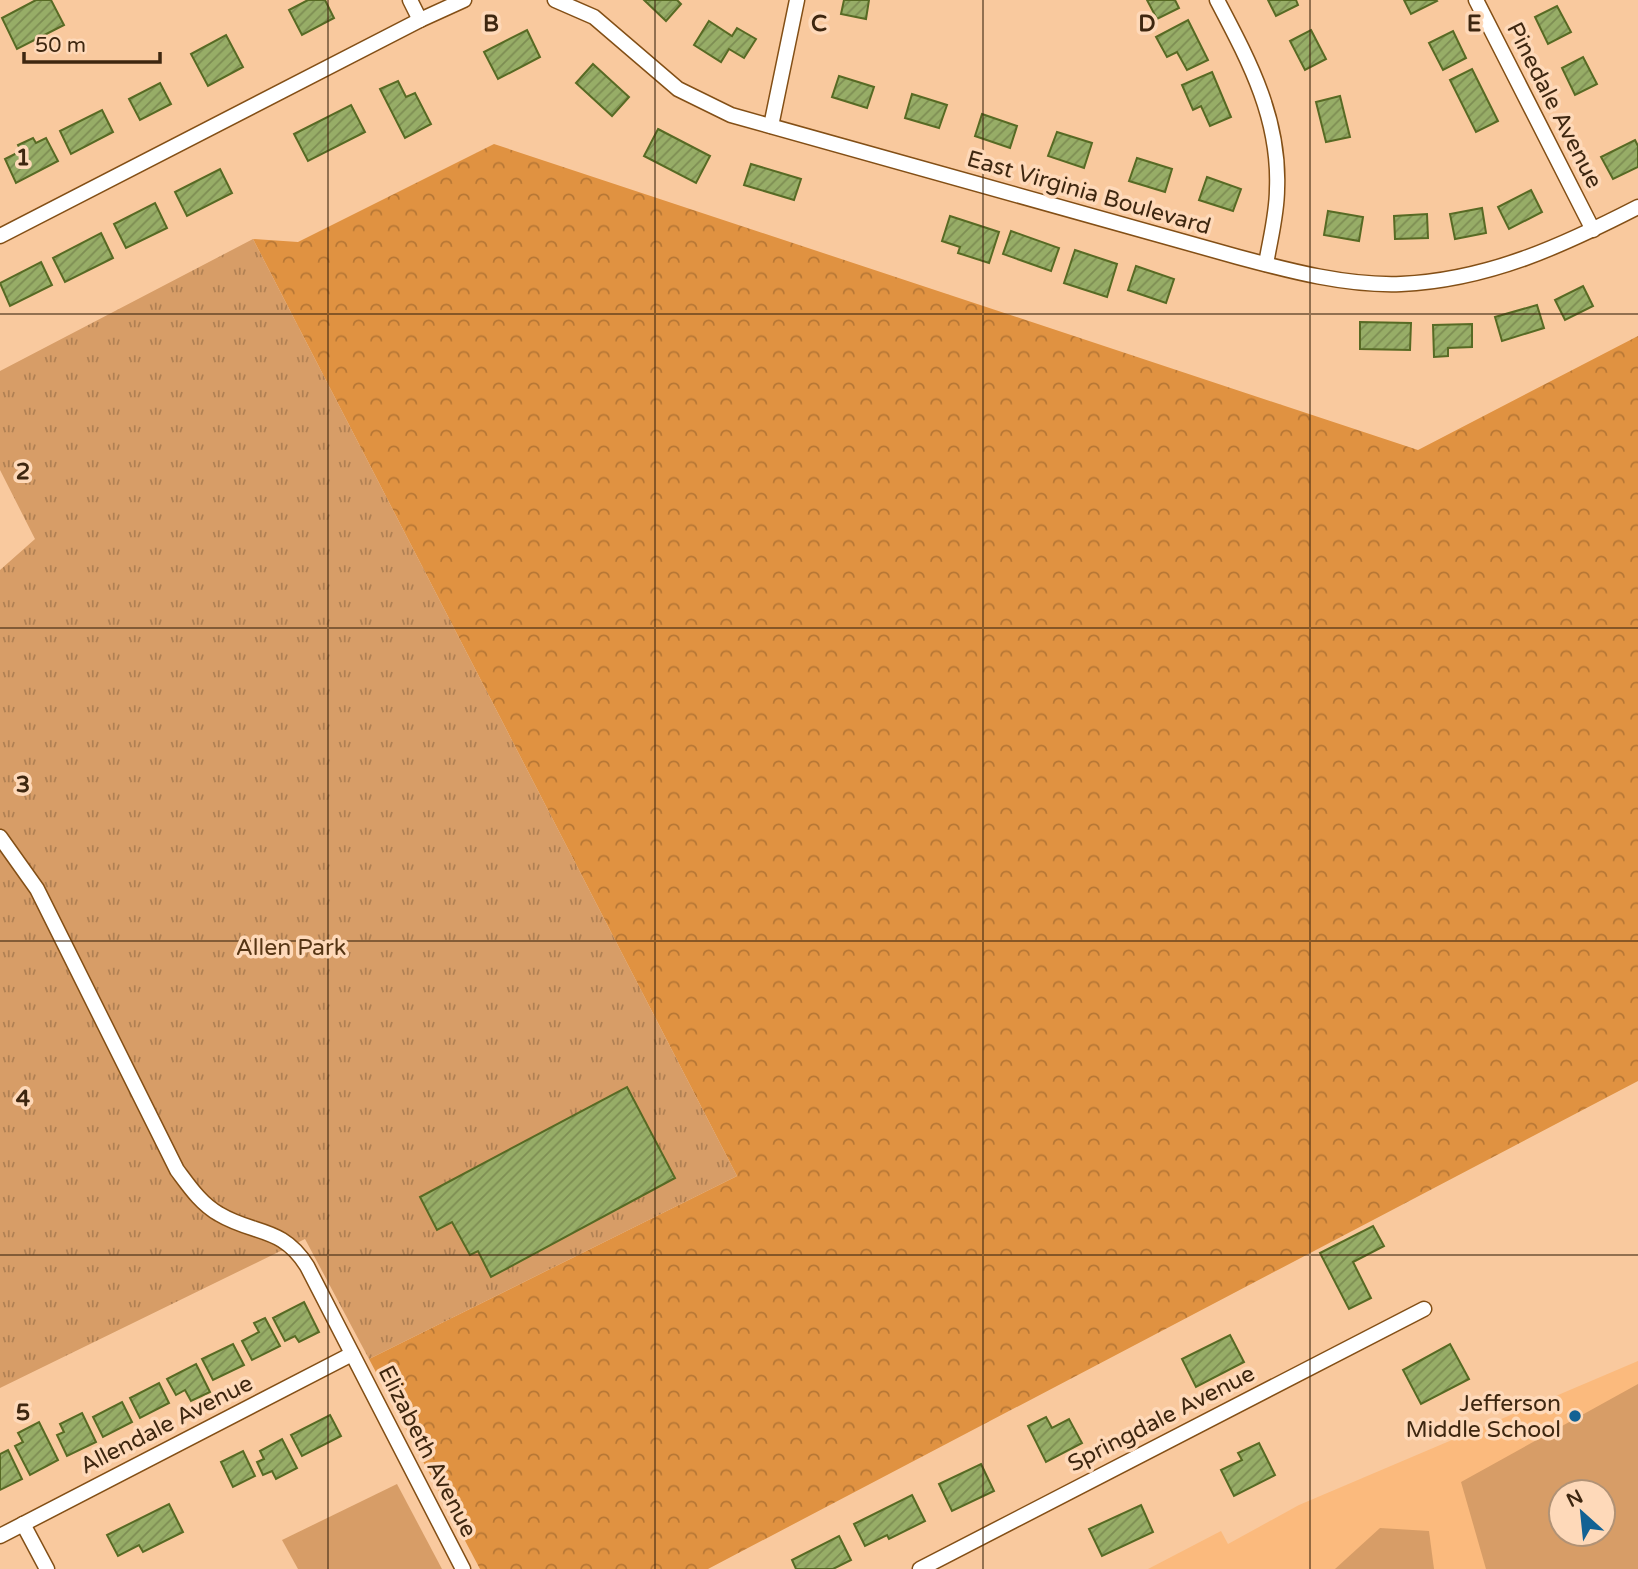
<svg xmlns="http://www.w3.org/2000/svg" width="1638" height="1569" font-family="'Varela Round',sans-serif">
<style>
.built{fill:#fbba7d;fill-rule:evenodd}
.green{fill:#d79d67;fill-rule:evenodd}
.forest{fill:url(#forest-crowns)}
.park{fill:url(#park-tufts)}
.building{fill:url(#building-hatch);stroke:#576a24;stroke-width:2}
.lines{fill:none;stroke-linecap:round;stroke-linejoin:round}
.minor-casing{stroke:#834f16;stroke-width:17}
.minor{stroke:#fff;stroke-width:14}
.grid{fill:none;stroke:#3e2710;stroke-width:2;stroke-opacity:0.55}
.poi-dot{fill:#126294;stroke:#fed9b9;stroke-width:2.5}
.labels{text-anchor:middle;stroke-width:7;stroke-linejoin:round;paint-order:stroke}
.street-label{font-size:23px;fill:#3e2710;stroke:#fed9b9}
.park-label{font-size:23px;fill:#553514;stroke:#fed9b9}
.poi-label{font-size:23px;fill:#3e2710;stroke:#fed9b9;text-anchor:end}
.grid-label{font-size:23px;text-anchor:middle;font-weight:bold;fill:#3e2710;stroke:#fed9b9;stroke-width:7;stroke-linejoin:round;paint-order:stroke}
</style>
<defs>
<pattern id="forest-crowns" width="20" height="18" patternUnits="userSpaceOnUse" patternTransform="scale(1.75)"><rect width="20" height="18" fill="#e09241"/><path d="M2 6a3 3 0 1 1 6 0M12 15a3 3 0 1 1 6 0" fill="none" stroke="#b77735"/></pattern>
<pattern id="park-tufts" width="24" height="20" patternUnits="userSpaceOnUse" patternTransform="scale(1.75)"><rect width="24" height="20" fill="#d79d67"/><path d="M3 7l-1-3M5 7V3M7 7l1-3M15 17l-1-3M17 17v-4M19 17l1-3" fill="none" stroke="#b08053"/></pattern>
<pattern id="building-hatch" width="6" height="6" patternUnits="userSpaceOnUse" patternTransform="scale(1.75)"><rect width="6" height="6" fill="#97ad67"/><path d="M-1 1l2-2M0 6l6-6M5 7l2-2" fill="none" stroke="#7d8d53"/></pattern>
</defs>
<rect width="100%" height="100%" fill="#f9c99e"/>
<path class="built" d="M1638,1361V1569H1148L1221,1531L1228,1544L1299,1505ZM1561,1492H1603V1534H1561Z"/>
<g class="green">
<path d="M1638,1384V1569H1486L1461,1482ZM1561,1492H1603V1534H1561Z"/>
<polygon points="397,1484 442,1569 298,1569 282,1540"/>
<polygon points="1380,1528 1429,1531 1434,1569 1335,1569"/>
</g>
<polygon class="forest" points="494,144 1418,450 1638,336 1638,1081 708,1569 480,1569 369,1359 737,1176 253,239 298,242"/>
<polygon class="park" points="253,239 737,1176 369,1359 305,1239 0,1388 0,570 35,539 0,470 0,371"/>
<g class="building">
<polygon points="36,0 51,0 64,25 17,49 2,18"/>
<polygon points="308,0 325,0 334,18 302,35 289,10"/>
<polygon points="644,0 677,0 681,4 666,21"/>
<polygon points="844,0 869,0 866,19 841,14"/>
<polygon points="1147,0 1175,0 1179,8 1157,19"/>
<polygon points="1268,0 1296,0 1298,5 1276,16"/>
<polygon points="1404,0 1436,0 1437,1 1411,14"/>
<polygon points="1557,6 1571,32 1548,44 1535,17"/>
<polygon points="1188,20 1208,60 1187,70 1177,52 1167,57 1156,37"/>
<polygon points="709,21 732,36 737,28 756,39 744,58 729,49 721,62 694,45"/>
<polygon points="527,30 540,57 498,79 484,52"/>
<polygon points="1311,30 1326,59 1305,70 1290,41"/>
<polygon points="1453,31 1466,58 1443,70 1429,43"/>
<polygon points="226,35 243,67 208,86 191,54"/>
<polygon points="1583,57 1597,84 1575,95 1562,68"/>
<polygon points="593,64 629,97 612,116 576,83"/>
<polygon points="1472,69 1498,121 1476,132 1450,80"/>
<polygon points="1212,72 1231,117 1210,126 1201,106 1193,110 1182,85"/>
<polygon points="839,76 874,87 867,108 832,97"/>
<polygon points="398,81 406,97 415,93 431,124 405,138 380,89"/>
<polygon points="160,83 171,104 140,120 129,99"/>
<polygon points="912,94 947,105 939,128 905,118"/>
<polygon points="1340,96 1350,137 1326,142 1316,102"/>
<polygon points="351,105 365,132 308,161 294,134"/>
<polygon points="102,110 113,132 71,154 60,131"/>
<polygon points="982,114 1017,126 1010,148 975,136"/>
<polygon points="658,129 710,156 696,183 644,156"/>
<polygon points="1057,132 1092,143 1084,168 1048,156"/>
<polygon points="33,138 36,143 46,138 58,161 16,183 5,159 21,151 18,145"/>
<polygon points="1635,140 1638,146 1638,167 1613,179 1601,157"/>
<polygon points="1137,158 1172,169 1165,192 1129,181"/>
<polygon points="751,164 801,179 794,200 744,185"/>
<polygon points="220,169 232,193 187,216 175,192"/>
<polygon points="1207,177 1241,189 1233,211 1199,200"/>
<polygon points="1531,190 1542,212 1509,229 1498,207"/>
<polygon points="155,203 167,228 126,248 114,224"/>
<polygon points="1482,208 1486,233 1455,239 1450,214"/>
<polygon points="1328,211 1363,217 1359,241 1324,235"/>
<polygon points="1427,214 1428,238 1395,239 1394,216"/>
<polygon points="950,216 999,232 989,263 958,253 960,247 942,241"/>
<polygon points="1011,231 1059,248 1051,271 1003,254"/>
<polygon points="101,233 113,258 65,282 53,258"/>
<polygon points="1075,250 1117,264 1107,297 1064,283"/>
<polygon points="41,262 52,285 10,306 0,283"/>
<polygon points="1136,266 1174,279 1166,303 1128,290"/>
<polygon points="1583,286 1593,306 1565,320 1555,300"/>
<polygon points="1537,305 1544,328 1502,341 1495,317"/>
<polygon points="1360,322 1411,323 1410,350 1360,349"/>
<polygon points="1472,324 1472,347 1448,348 1448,356 1434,357 1433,325"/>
<polygon points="627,1087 675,1178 491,1277 478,1251 470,1255 452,1222 437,1230 420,1197"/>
<polygon points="1373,1226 1384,1246 1353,1262 1371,1298 1349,1309 1320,1253"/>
<polygon points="304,1302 319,1332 299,1342 295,1336 285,1341 273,1318"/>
<polygon points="265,1318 280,1346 252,1360 242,1341 259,1332 254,1323"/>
<polygon points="1230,1335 1244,1362 1196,1387 1182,1359"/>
<polygon points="233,1344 244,1365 213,1380 202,1359"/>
<polygon points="1450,1344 1469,1379 1421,1404 1403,1370"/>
<polygon points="196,1364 210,1392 191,1401 185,1390 176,1395 167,1379"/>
<polygon points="159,1383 169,1403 140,1418 130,1398"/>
<polygon points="122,1402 132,1422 103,1437 93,1417"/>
<polygon points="82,1413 96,1442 67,1456 57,1435 64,1432 60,1424"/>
<polygon points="330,1415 341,1436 302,1456 291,1435"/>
<polygon points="1046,1417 1052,1428 1069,1419 1082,1443 1046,1462 1028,1426"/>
<polygon points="39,1422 58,1460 30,1475 15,1446 23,1442 18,1433"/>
<polygon points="282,1439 297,1468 276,1479 272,1471 263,1475 257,1462 264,1459 260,1451"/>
<polygon points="1259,1443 1275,1475 1234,1496 1221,1470 1242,1460 1238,1453"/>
<polygon points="8,1450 22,1479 0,1490 0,1454"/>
<polygon points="243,1451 255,1476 233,1487 221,1462"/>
<polygon points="981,1464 994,1491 952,1511 939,1484"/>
<polygon points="912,1495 925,1521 889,1539 887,1535 865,1546 854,1524"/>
<polygon points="169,1504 183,1532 143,1552 139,1545 118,1556 107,1535"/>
<polygon points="1141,1505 1153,1532 1102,1556 1089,1529"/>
<polygon points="839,1536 851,1560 833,1569 796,1569 792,1560"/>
</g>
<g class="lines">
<g class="minor-casing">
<g id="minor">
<polyline points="410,0 420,20"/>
<path d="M555,0L594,17L678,89L731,115L1238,257C1290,271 1347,286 1401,284C1488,280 1562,246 1638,207"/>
<path d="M1217,0C1249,61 1280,118 1277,189C1277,214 1270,240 1266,264"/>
<polyline points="1476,0 1593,230"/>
<polyline points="771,126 797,0"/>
<polyline points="0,236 420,20 464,0"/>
<path d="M0,837L37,889L177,1170C189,1186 201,1204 219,1214C254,1235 282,1226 307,1266L463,1569"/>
<polyline points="23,1524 47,1569"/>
<polyline points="0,1536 352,1354"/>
<polyline points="920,1569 1424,1309"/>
</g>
</g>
<use href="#minor" class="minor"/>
</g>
<path class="grid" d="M328,0V1569M655,0V1569M983,0V1569M1310,0V1569M0,314H1638M0,628H1638M0,941H1638M0,1255H1638"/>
<circle class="poi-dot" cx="1575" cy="1416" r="7"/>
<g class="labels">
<g class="street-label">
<text transform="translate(1555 105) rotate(63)" y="8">Pinedale Avenue</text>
<text transform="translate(1089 192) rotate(16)" y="8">East Virginia Boulevard</text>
<text transform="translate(1161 1418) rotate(-27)" y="8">Springdale Avenue</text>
<text transform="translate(166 1424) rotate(-27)" y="8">Allendale Avenue</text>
<text transform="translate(428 1451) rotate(63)" y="8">Elizabeth Avenue</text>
</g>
<g class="park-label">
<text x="291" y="955">Allen Park</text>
</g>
<g class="poi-label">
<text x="1561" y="1411">Jefferson<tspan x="1561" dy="26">Middle School</tspan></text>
</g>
</g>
<g class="grid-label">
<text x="491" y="31">B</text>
<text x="819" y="31">C</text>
<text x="1147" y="31">D</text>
<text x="1474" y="31">E</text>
<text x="23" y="165">1</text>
<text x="23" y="479">2</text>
<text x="23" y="792">3</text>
<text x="23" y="1106">4</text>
<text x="23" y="1420">5</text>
</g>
<g transform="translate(1582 1513) rotate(333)"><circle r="33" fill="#fed9b9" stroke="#b19275" stroke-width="2"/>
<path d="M0-5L12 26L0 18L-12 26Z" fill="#126294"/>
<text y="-10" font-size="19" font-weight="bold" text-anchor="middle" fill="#3e2710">N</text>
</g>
<path d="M24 52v10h136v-10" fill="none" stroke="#3e2710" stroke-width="3.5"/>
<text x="35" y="52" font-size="21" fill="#3e2710" stroke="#fed9b9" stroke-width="5" paint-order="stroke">50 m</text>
</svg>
